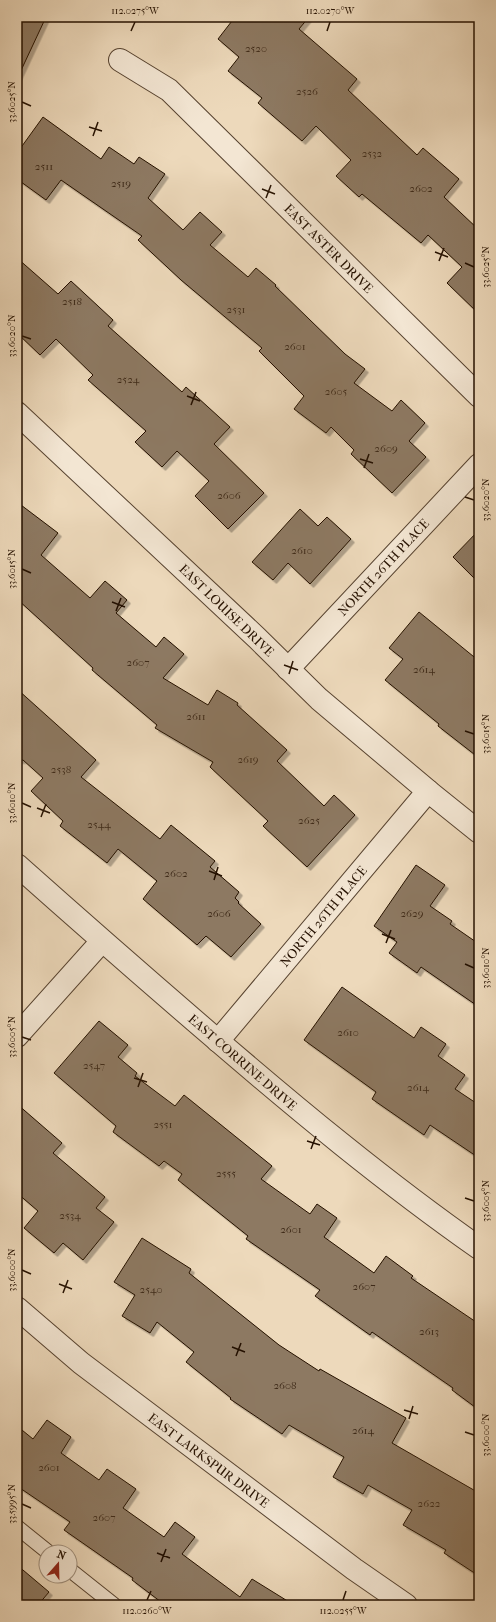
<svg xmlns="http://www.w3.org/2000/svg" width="496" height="1622" font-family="'IM FELL French Canon',serif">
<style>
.building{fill:#8d7962;stroke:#251101;filter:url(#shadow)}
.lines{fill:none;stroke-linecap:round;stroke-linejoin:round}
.service-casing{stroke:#574330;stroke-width:16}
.minor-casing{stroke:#574330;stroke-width:24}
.service{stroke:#f3e6d3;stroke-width:14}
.minor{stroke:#f3e6d3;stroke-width:22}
.ticks{fill:none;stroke:#251101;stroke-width:1.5}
.labels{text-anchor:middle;stroke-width:3.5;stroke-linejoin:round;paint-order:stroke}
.number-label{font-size:11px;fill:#3f2b19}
.street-label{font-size:13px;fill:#251101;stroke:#f3e6d3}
.neatline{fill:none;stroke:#251101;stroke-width:1.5}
.ticks-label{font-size:10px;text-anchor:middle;fill:#251101}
</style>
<defs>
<filter id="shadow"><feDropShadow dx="3.5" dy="3.5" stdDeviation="0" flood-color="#0004"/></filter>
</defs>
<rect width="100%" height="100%" fill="#edd9bb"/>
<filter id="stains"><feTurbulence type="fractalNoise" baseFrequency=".005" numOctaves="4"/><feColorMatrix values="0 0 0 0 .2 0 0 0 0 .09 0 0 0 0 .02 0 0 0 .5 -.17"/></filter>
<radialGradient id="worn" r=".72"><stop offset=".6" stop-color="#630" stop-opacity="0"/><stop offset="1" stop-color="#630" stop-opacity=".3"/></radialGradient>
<g class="building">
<polygon points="17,17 46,17 17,79"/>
<polygon points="235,17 309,17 299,29 357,79 348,90 417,155 423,148 459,179 444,197 479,230 479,314 447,283 462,267 428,235 421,243 362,194 359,197 336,176 351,160 316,126 302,141 258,103 262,98 228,71 239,57 218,39"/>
<polygon points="43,117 101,159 109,147 134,164 139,157 165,174 148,198 183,230 200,212 222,232 210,245 248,277 256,268 276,285 275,286 345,354 365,369 354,383 392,411 401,400 425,423 409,441 426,457 392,493 351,454 354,450 331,427 326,433 294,409 304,396 259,351 262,348 181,280 138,240 142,236 61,180 46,200 17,179 17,153"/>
<polygon points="17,258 58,294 71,281 113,320 108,326 182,392 186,387 230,427 214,444 264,493 228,529 195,496 209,481 177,451 162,467 135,442 146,431 88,380 93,375 56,339 40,355 17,333"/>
<polygon points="17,502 58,533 41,555 90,598 105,581 127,600 116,613 156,647 164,637 184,654 163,678 208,705 217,690 238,703 237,705 287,750 277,761 324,806 334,795 355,815 307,867 263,826 268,821 210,767 213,762 155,728 157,725 92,670 93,668 17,599"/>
<polygon points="300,509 318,526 327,517 351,539 310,584 288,563 273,580 252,562"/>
<polygon points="479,530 479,583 453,557"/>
<polygon points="419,612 479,661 479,758 438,726 439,724 385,680 403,659 389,648"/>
<polygon points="17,689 96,760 81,777 160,839 171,825 215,861 210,867 239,892 235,898 239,902 238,903 261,924 231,957 206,936 197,945 143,899 157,881 118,849 107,863 60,826 63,821 31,791 43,778 23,760 17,760"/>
<polygon points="416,865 445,885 430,906 452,921 450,924 479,944 479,1007 421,967 417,973 389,953 397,942 374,926"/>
<polygon points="342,987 414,1038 421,1027 446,1044 438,1056 465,1075 455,1089 479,1105 479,1158 430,1125 424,1135 372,1099 376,1092 304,1040"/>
<polygon points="99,1021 128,1045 118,1057 137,1073 135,1076 175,1106 184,1095 272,1166 261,1179 310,1214 317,1204 337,1218 324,1237 374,1273 386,1256 413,1276 411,1278 479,1324 479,1410 452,1390 453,1388 372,1332 370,1335 315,1296 320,1290 246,1239 248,1236 178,1180 182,1174 164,1161 159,1166 113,1132 116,1126 54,1073"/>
<polygon points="17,1104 62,1143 53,1153 105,1197 96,1208 114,1222 83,1260 63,1243 54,1253 24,1228 38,1211 17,1193"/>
<polygon points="142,1238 191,1269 189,1273 279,1345 319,1371 320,1369 406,1418 392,1443 479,1493 479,1576 444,1553 446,1550 403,1525 412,1510 368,1485 363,1494 333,1477 344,1457 289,1425 282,1434 230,1399 231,1398 186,1362 194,1352 157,1322 150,1333 122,1316 135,1295 114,1282"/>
<polygon points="47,1420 71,1437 61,1453 99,1480 107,1469 136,1489 123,1508 164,1537 175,1522 195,1537 182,1554 240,1597 252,1579 294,1605 165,1605 132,1580 133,1578 64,1530 70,1522 17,1486 17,1426 33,1439"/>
<polygon points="17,1565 49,1592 38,1605 17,1605"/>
</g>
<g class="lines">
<g class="service-casing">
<g id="service">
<polyline points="17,1527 48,1552"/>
<polyline points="70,1570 114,1605"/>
</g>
</g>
<g class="minor-casing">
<g id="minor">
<polyline points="120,60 169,90 479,396"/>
<polyline points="17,413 257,638 319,699 428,791 479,832"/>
<polyline points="288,669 479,465"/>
<path d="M17,865C81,922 145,978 210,1034C297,1109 385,1182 479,1248"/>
<polyline points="17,1036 102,941"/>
<polyline points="218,1041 428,791"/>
<polyline points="17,1308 81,1363 354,1569 406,1605"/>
</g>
</g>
<use href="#service" class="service"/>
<use href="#minor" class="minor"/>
</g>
<path class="ticks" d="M131,31L135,22M327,31L330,22M22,102L31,106M89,127L102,131M93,136L98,122M262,189L275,194M266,198L271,185M435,252L448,257M439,261L444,248M465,263L474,267M22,336L31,339M187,396L200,401M191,405L196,392M360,459L373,463M364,468L369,454M465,497L474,500M22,569L31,573M112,602L125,607M116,611L121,598M284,665L298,670M289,674L293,661M465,731L474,734M22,803L31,807M37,808L50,813M41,817L46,804M209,871L222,876M214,880L218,867M382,934L395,939M386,943L391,930M465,964L474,968M22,1037L31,1040M134,1078L147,1082M138,1087L143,1073M307,1141L320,1145M311,1149L316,1136M465,1198L474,1201M22,1270L31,1274M59,1284L72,1289M63,1293L68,1280M232,1347L245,1352M236,1356L241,1343M404,1410L418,1414M409,1419L413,1406M465,1432L474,1435M22,1504L31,1508M157,1553L170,1558M161,1562L166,1549M147,1600L151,1591M343,1600L346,1591"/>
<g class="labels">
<g class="number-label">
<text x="256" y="52">2520</text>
<text x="307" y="95">2526</text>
<text x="372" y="157">2532</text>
<text x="44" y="170">2511</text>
<text x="121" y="187">2519</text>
<text x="421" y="192">2602</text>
<text x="72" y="305">2518</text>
<text x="236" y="313">2531</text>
<text x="295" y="350">2601</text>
<text x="128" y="383">2524</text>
<text x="336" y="395">2605</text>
<text x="386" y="452">2609</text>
<text x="229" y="499">2606</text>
<text x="302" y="554">2610</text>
<text x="138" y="666">2607</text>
<text x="424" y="673">2614</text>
<text x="196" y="720">2611</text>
<text x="248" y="763">2619</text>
<text x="61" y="773">2538</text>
<text x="309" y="824">2625</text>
<text x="99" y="828">2544</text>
<text x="176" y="877">2602</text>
<text x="219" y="917">2606</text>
<text x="412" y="917">2629</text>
<text x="348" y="1036">2610</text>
<text x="94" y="1069">2547</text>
<text x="418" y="1091">2614</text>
<text x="163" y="1128">2551</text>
<text x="226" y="1177">2555</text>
<text x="70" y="1219">2534</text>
<text x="291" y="1233">2601</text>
<text x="364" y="1290">2607</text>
<text x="151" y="1293">2540</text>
<text x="429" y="1335">2613</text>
<text x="285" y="1389">2608</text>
<text x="363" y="1434">2614</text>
<text x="49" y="1471">2601</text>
<text x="429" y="1507">2622</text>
<text x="104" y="1521">2607</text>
</g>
<g class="street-label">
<text transform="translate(329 248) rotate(45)" y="5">EAST ASTER DRIVE</text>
<text transform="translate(383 567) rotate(-47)" y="5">NORTH 26TH PLACE</text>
<text transform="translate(227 610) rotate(44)" y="5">EAST LOUISE DRIVE</text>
<text transform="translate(323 916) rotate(-50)" y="5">NORTH 26TH PLACE</text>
<text transform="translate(243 1062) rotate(41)" y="5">EAST CORRINE DRIVE</text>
<text transform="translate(209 1460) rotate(37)" y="5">EAST LARKSPUR DRIVE</text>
</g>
</g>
<rect width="496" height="1622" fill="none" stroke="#edd9bb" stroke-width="44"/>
<g transform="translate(58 1564) rotate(20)"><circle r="19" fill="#f3e6d3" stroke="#a1917f"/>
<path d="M0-3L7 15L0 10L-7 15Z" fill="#8f2418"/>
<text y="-6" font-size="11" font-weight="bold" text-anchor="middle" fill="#251101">N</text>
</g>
<rect x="22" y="22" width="452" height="1578" class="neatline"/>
<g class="ticks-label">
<text x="135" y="14">112.0275°W</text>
<text x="330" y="14">112.0270°W</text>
<text transform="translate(11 102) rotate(-90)" y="4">33.6025°N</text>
<text transform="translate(485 267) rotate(-90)" y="4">33.6025°N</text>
<text transform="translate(11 336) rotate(-90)" y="4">33.6020°N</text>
<text transform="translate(485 500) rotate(-90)" y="4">33.6020°N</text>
<text transform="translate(11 569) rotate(-90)" y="4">33.6015°N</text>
<text transform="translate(485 734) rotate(-90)" y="4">33.6015°N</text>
<text transform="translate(11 803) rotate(-90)" y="4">33.6010°N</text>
<text transform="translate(485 968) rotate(-90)" y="4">33.6010°N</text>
<text transform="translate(11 1037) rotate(-90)" y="4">33.6005°N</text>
<text transform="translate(485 1201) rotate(-90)" y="4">33.6005°N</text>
<text transform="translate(11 1270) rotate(-90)" y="4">33.6000°N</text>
<text transform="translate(485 1435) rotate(-90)" y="4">33.6000°N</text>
<text transform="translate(11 1504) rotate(-90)" y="4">33.5995°N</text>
<text x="147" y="1614">112.0260°W</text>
<text x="343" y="1614">112.0255°W</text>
</g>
<rect width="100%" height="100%" filter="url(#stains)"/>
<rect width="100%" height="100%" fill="url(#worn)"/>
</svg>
